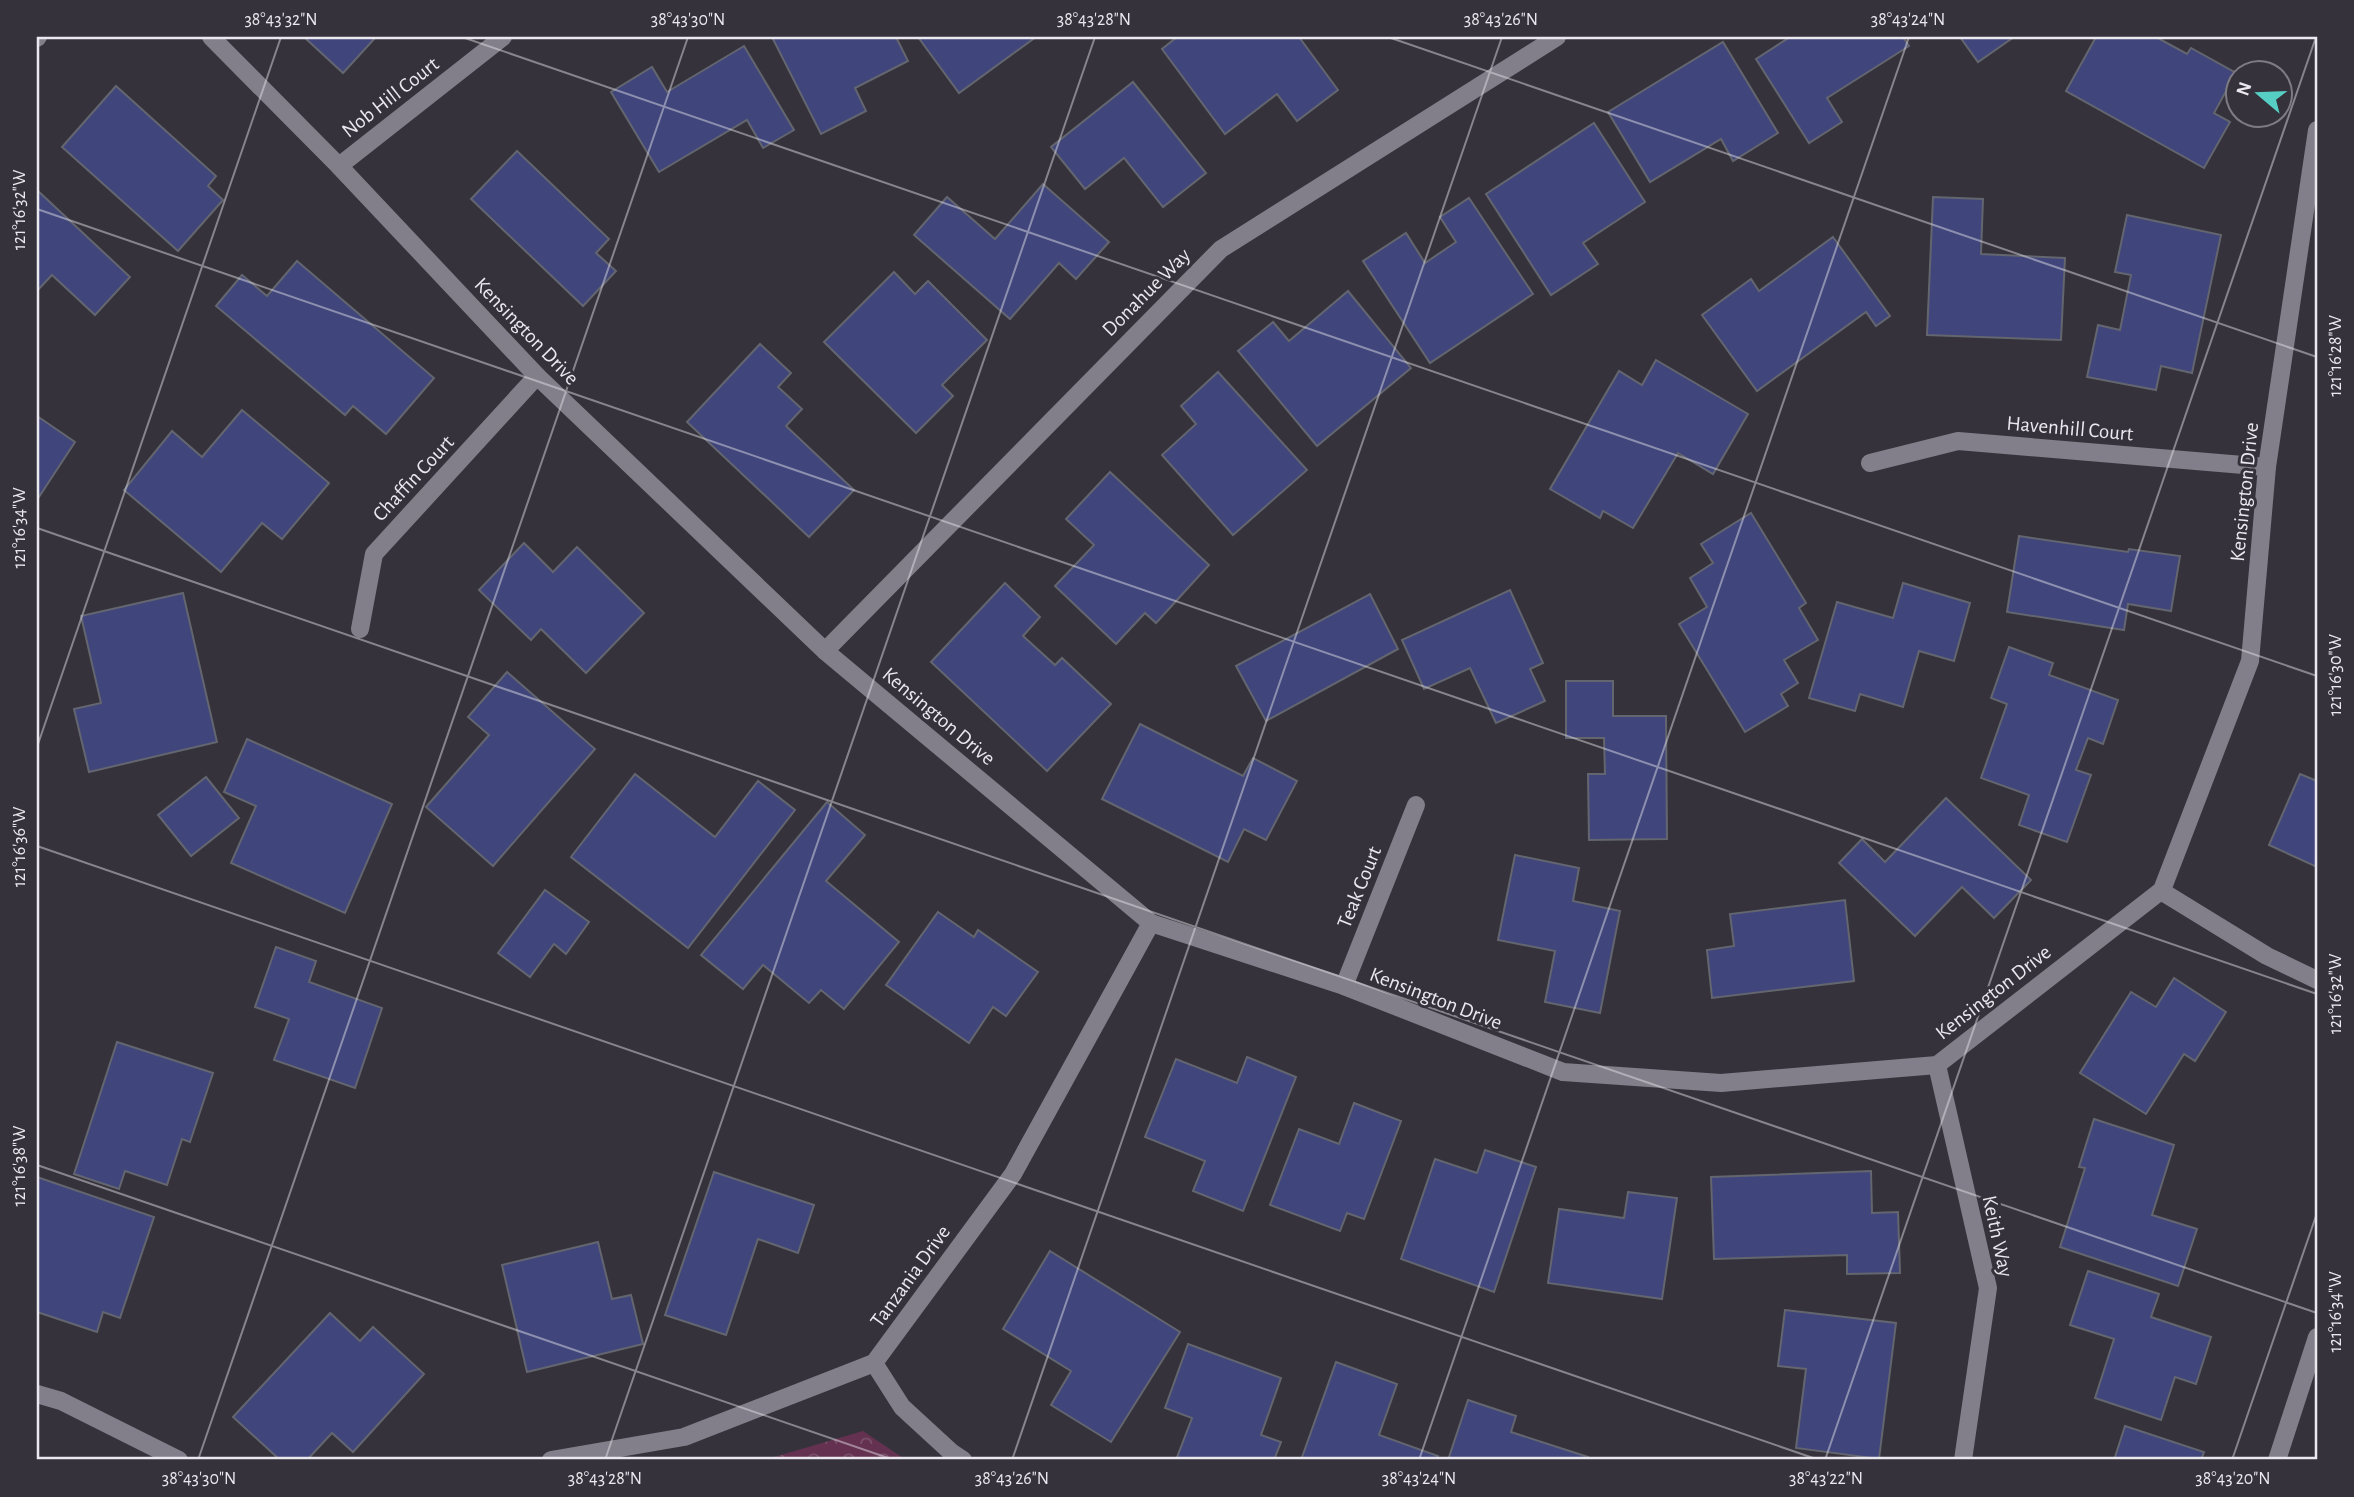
<svg xmlns="http://www.w3.org/2000/svg" width="2354" height="1497" font-family="'Alegreya Sans',sans-serif">
<style>
.park{fill:url(#park-crowns)}
.building{fill:#40467b;stroke:#63656f;stroke-width:2}
.lines{fill:none;stroke-linecap:round;stroke-linejoin:round}
.minor{stroke:#827f8a;stroke-width:18}
.ticks{fill:none;stroke:#ebe9ef;stroke-width:2;stroke-opacity:0.45}
.labels{text-anchor:middle;stroke-width:6;stroke-linejoin:round;paint-order:stroke}
.street-label{font-size:21px;fill:#ebe9ef;stroke:#35323b}
.neatline{fill:none;stroke:#ebe9ef;stroke-width:2.5}
.ticks-label{font-size:18px;text-anchor:middle;fill:#ebe9ef}
</style>
<defs>
<pattern id="park-crowns" width="20" height="18" patternUnits="userSpaceOnUse" patternTransform="scale(1.75)"><rect width="20" height="18" fill="#643250"/><path d="M2 6a3 3 0 1 1 6 0M12 15a3 3 0 1 1 6 0" fill="none" stroke="#7a506a"/></pattern>
</defs>
<rect width="100%" height="100%" fill="#35323b"/>
<polygon class="park" points="863,1431 906,1460 764,1460"/>
<g class="building">
<polygon points="304,37 376,37 343,73"/>
<polygon points="772,37 896,37 908,61 855,88 866,111 821,134"/>
<polygon points="918,37 1036,37 959,93"/>
<polygon points="1177,37 1299,37 1338,90 1297,121 1277,94 1225,134 1162,49"/>
<polygon points="1790,37 1903,37 1909,46 1827,98 1842,122 1809,143 1756,59"/>
<polygon points="1960,37 2014,37 1978,62"/>
<polygon points="2096,37 2156,37 2187,54 2191,48 2236,73 2214,113 2230,122 2204,168 2066,91"/>
<polygon points="1723,42 1778,133 1733,161 1721,139 1650,182 1608,112"/>
<polygon points="744,46 794,130 763,148 747,120 659,172 611,92 652,67 667,92"/>
<polygon points="1133,82 1206,173 1163,207 1124,158 1085,189 1051,147"/>
<polygon points="116,86 216,176 208,186 223,200 178,251 62,147"/>
<polygon points="1594,123 1645,202 1583,243 1598,264 1551,295 1486,194"/>
<polygon points="517,151 609,239 596,253 616,271 583,306 471,199"/>
<polygon points="1043,184 1109,242 1076,279 1059,263 1010,319 914,235 947,197 995,239"/>
<polygon points="37,190 130,277 95,315 52,275 37,291"/>
<polygon points="1933,197 1983,199 1981,254 2065,258 2061,340 1927,335"/>
<polygon points="1469,198 1533,294 1430,363 1363,261 1406,233 1425,263 1456,242 1440,217"/>
<polygon points="2127,215 2221,235 2192,373 2161,366 2156,390 2087,377 2098,325 2120,330 2131,275 2115,272"/>
<polygon points="1833,237 1890,316 1876,326 1866,312 1757,391 1702,315 1751,279 1759,291"/>
<polygon points="297,261 434,378 386,434 353,406 345,415 216,306 242,275 267,296"/>
<polygon points="894,272 915,294 928,281 987,340 942,385 953,396 916,433 824,342"/>
<polygon points="1348,291 1411,368 1317,446 1238,351 1273,322 1289,341"/>
<polygon points="760,344 791,373 778,387 802,409 786,426 854,490 809,537 687,422"/>
<polygon points="1656,360 1748,414 1713,474 1678,453 1633,528 1603,511 1600,518 1550,489 1619,371 1642,385"/>
<polygon points="1218,372 1307,470 1233,535 1162,455 1196,424 1181,406"/>
<polygon points="242,410 329,483 282,539 262,523 221,572 124,490 172,431 202,457"/>
<polygon points="37,416 75,442 37,500"/>
<polygon points="1110,472 1209,565 1156,623 1145,613 1116,644 1055,586 1094,545 1066,519"/>
<polygon points="1751,513 1806,603 1799,608 1818,640 1784,660 1798,683 1781,694 1788,706 1745,732 1679,624 1707,607 1690,578 1713,563 1701,544"/>
<polygon points="2019,536 2128,552 2129,549 2180,556 2171,611 2128,604 2124,630 2007,612"/>
<polygon points="524,543 553,572 577,547 644,613 586,673 541,629 531,640 479,590"/>
<polygon points="1005,583 1040,617 1023,636 1055,665 1062,658 1111,704 1047,771 931,662"/>
<polygon points="1903,583 1970,603 1954,661 1919,651 1903,707 1860,694 1855,711 1809,698 1837,602 1893,618"/>
<polygon points="1510,590 1543,663 1530,669 1545,701 1496,723 1470,668 1424,689 1402,640"/>
<polygon points="183,593 217,742 89,772 74,709 101,703 81,616"/>
<polygon points="1370,594 1398,649 1266,721 1236,666"/>
<polygon points="2009,647 2053,663 2049,675 2118,700 2103,744 2088,738 2076,770 2091,775 2067,842 2019,825 2029,795 1981,778 2007,704 1991,698"/>
<polygon points="507,672 595,749 493,866 426,807 489,735 468,717"/>
<polygon points="1566,681 1613,681 1613,716 1666,716 1667,839 1589,840 1588,774 1605,774 1604,738 1566,738"/>
<polygon points="1140,724 1243,776 1253,758 1297,781 1266,840 1244,829 1228,862 1102,799"/>
<polygon points="247,739 392,804 345,913 231,863 256,806 224,792"/>
<polygon points="635,774 715,837 758,781 795,810 688,948 571,857"/>
<polygon points="2300,774 2317,781 2317,867 2269,845"/>
<polygon points="206,777 239,818 191,856 158,815"/>
<polygon points="1946,798 2031,880 1994,918 1962,887 1915,936 1839,863 1862,839 1885,862"/>
<polygon points="827,802 865,835 826,881 899,942 844,1009 821,990 809,1003 763,965 743,989 701,955"/>
<polygon points="1515,855 1579,868 1573,901 1620,911 1600,1013 1545,1002 1555,951 1498,940"/>
<polygon points="545,890 589,922 566,954 554,944 530,977 498,953"/>
<polygon points="1845,900 1854,981 1712,998 1707,950 1734,946 1730,914"/>
<polygon points="938,912 974,937 978,930 1038,972 1006,1016 993,1007 969,1043 886,985"/>
<polygon points="276,947 316,961 309,982 382,1008 355,1088 274,1060 289,1019 255,1007"/>
<polygon points="2174,978 2226,1012 2195,1061 2184,1054 2146,1114 2080,1073 2131,992 2156,1007"/>
<polygon points="117,1042 213,1073 190,1142 182,1139 167,1185 125,1171 119,1189 74,1174"/>
<polygon points="1247,1057 1296,1077 1243,1211 1193,1191 1205,1161 1145,1137 1176,1059 1237,1083"/>
<polygon points="1354,1103 1401,1121 1364,1219 1347,1213 1340,1231 1270,1205 1299,1129 1339,1144"/>
<polygon points="2094,1119 2174,1145 2152,1215 2197,1229 2178,1286 2060,1247 2085,1168 2079,1167"/>
<polygon points="1485,1150 1536,1167 1494,1292 1401,1259 1435,1159 1477,1173"/>
<polygon points="1871,1171 1872,1213 1898,1212 1900,1273 1847,1274 1847,1255 1714,1259 1711,1177"/>
<polygon points="714,1172 814,1205 798,1253 758,1239 726,1335 665,1315"/>
<polygon points="37,1177 154,1217 120,1318 103,1312 97,1332 37,1312"/>
<polygon points="1628,1192 1677,1198 1662,1299 1548,1283 1559,1209 1624,1218"/>
<polygon points="598,1242 612,1299 631,1295 643,1344 527,1372 502,1265"/>
<polygon points="1050,1251 1180,1332 1111,1442 1051,1405 1071,1371 1003,1329"/>
<polygon points="2088,1271 2159,1294 2151,1317 2211,1337 2196,1384 2175,1377 2161,1420 2095,1398 2114,1339 2070,1325"/>
<polygon points="1785,1310 1896,1323 1879,1459 1796,1448 1806,1369 1778,1366"/>
<polygon points="330,1313 360,1341 373,1327 424,1374 353,1452 332,1433 307,1460 280,1460 233,1417"/>
<polygon points="1188,1344 1281,1378 1261,1435 1281,1442 1274,1460 1176,1460 1192,1418 1165,1408"/>
<polygon points="1336,1362 1397,1384 1379,1435 1438,1456 1436,1460 1301,1460"/>
<polygon points="1468,1400 1516,1416 1511,1432 1588,1457 1587,1460 1448,1460"/>
<polygon points="2125,1426 2204,1452 2201,1460 2114,1460"/>
</g>
<g class="lines">
<g class="minor">
<polyline points="211,37 339,166 537,376 825,651 1151,923 1344,986 1563,1072 1721,1083 1937,1065 2162,890 2250,661 2267,467 2317,130"/>
<polyline points="37,38 38,37"/>
<polyline points="339,166 503,37"/>
<polyline points="1870,463 1958,441 2267,467"/>
<polyline points="360,629 374,554 537,376"/>
<polyline points="825,651 1221,249 1557,37"/>
<polyline points="2161,891 2267,956 2317,980"/>
<polyline points="1344,986 1416,805"/>
<polyline points="1937,1065 1988,1288 1963,1460"/>
<polyline points="874,1363 902,1407 951,1452 963,1460"/>
<polyline points="37,1394 61,1401 179,1460"/>
<polyline points="551,1460 684,1437 874,1363 1013,1174 1151,923"/>
<polyline points="2277,1460 2317,1337"/>
</g>
</g>
<path class="ticks" d="M462,37L2317,676M1388,37L2317,357M2313,37L2317,38M37,209L2317,994M37,528L2317,1313M37,747L281,37M37,846L1819,1460M37,1165L894,1460M198,1460L688,37M605,1460L1095,37M1012,1460L1502,37M1419,1460L1909,37M1825,1460L2316,37M2232,1460L2317,1213"/>
<g class="labels">
<g class="street-label">
<text transform="translate(390 97) rotate(-38)" y="7">Nob Hill Court</text>
<text transform="translate(1146 292) rotate(-45)" y="7">Donahue Way</text>
<text transform="translate(527 331) rotate(46)" y="7">Kensington Drive</text>
<text transform="translate(2070 428) rotate(5)" y="7">Havenhill Court</text>
<text transform="translate(413 478) rotate(-47)" y="7">Chaffin Court</text>
<text transform="translate(2244 492) rotate(-84)" y="7">Kensington Drive</text>
<text transform="translate(939 716) rotate(40)" y="7">Kensington Drive</text>
<text transform="translate(1359 887) rotate(-68)" y="7">Teak Court</text>
<text transform="translate(1993 992) rotate(-38)" y="7">Kensington Drive</text>
<text transform="translate(1436 998) rotate(21)" y="7">Kensington Drive</text>
<text transform="translate(1998 1236) rotate(78)" y="7">Keith Way</text>
<text transform="translate(910 1276) rotate(-54)" y="7">Tanzania Drive</text>
</g>
</g>
<rect width="2354" height="1497" fill="none" stroke="#35323b" stroke-width="77"/>
<g transform="translate(2259 94) rotate(289)"><circle r="33" fill="#35323b" stroke="#7e7b83" stroke-width="2"/>
<path d="M0-5L12 26L0 18L-12 26Z" fill="#56cec3"/>
<text y="-10" font-size="19" font-weight="bold" text-anchor="middle" fill="#ebe9ef">N</text>
</g>
<rect x="38" y="38" width="2278" height="1420" class="neatline"/>
<g class="ticks-label">
<text x="281" y="25">38°43'32"N</text>
<text x="688" y="25">38°43'30"N</text>
<text x="1094" y="25">38°43'28"N</text>
<text x="1501" y="25">38°43'26"N</text>
<text x="1908" y="25">38°43'24"N</text>
<text transform="translate(19 210) rotate(-90)" y="6">121°16'32"W</text>
<text transform="translate(2335 356) rotate(-90)" y="6">121°16'28"W</text>
<text transform="translate(19 528) rotate(-90)" y="6">121°16'34"W</text>
<text transform="translate(2335 675) rotate(-90)" y="6">121°16'30"W</text>
<text transform="translate(19 847) rotate(-90)" y="6">121°16'36"W</text>
<text transform="translate(2335 994) rotate(-90)" y="6">121°16'32"W</text>
<text transform="translate(19 1166) rotate(-90)" y="6">121°16'38"W</text>
<text transform="translate(2335 1312) rotate(-90)" y="6">121°16'34"W</text>
<text x="199" y="1484">38°43'30"N</text>
<text x="605" y="1484">38°43'28"N</text>
<text x="1012" y="1484">38°43'26"N</text>
<text x="1419" y="1484">38°43'24"N</text>
<text x="1826" y="1484">38°43'22"N</text>
<text x="2233" y="1484">38°43'20"N</text>
</g>
</svg>
